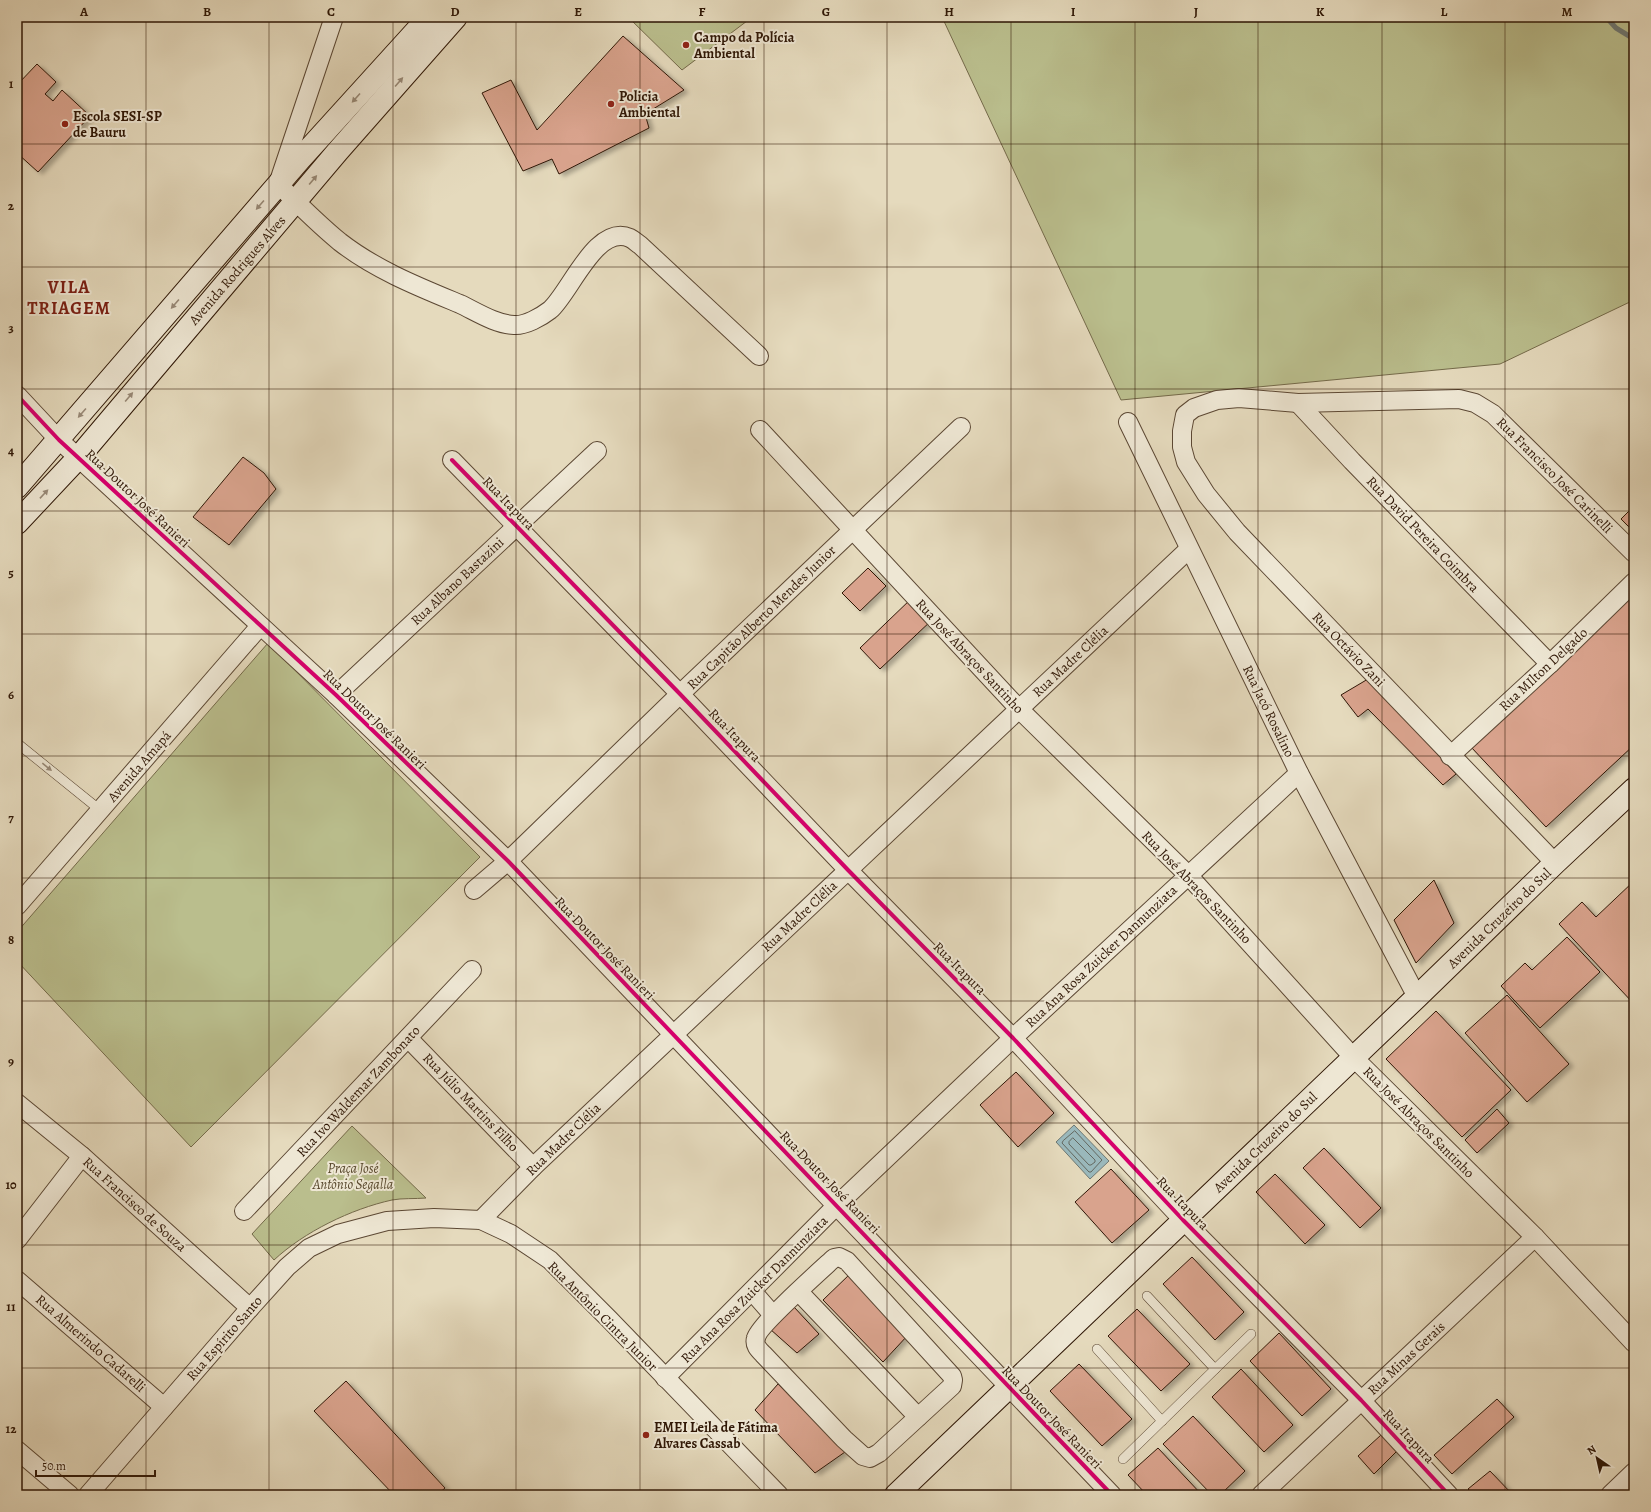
<svg xmlns="http://www.w3.org/2000/svg" width="1651" height="1512" font-family="Alegreya,serif">
<style>
.green{fill:#babe8d;stroke:#746a4a}
.water{fill:#9ab8bb;stroke:#6f7873}
.lines{fill:none;stroke-linecap:round;stroke-linejoin:round}
.shore{stroke:#646860;stroke-width:1}
.stream{stroke:#6f7873;stroke-width:5}
.building{fill:#d9a38d;stroke:#2f1706;filter:url(#shadow)}
.lane-casing{stroke:#5c4834;stroke-width:10}
.street-casing{stroke:#5c4834;stroke-width:20}
.secondary-casing{stroke:#2f1706;stroke-width:24}
.lane{stroke:#eee7d4;stroke-width:9}
.street{stroke:#eee7d4;stroke-width:18}
.secondary{stroke:#eee7d4;stroke-width:22}
.cycleway-casing{stroke:#eee7d4;stroke-width:6}
.cycleway{stroke:#d6006c;stroke-width:4}
.oneway{fill:#988977}
.grid{fill:none;stroke:#2f1706;stroke-width:1;stroke-opacity:0.55}
.poi-dot{fill:#8f2418;stroke:#eee7d4;stroke-width:1.5}
.labels{text-anchor:middle;stroke-width:4;stroke-linejoin:round;paint-order:stroke}
.poi-label{font-size:14px;font-weight:bold;fill:#2f1706;stroke:#eee7d4;text-anchor:start}
.street-label{font-size:14px;fill:#2f1706;stroke:#eee7d4}
.park-label{font-size:14px;font-style:italic;fill:#59492e;stroke:#eee7d4}
.district-label{font-size:18px;font-weight:bold;letter-spacing:1px;fill:#7a1f14;stroke:#eee7d4}
.neatline{fill:none;stroke:#2f1706;stroke-width:1.5}
.grid-label{font-size:13px;text-anchor:middle;font-weight:bold;fill:#2f1706}
</style>
<defs>
<filter id="shadow"><feDropShadow dx="4.5" dy="2.5" stdDeviation="2" flood-color="#0004"/></filter>
</defs>
<rect width="100%" height="100%" fill="#e5dabd"/>
<filter id="stains"><feTurbulence type="fractalNoise" baseFrequency=".005" numOctaves="4"/><feColorMatrix values="0 0 0 0 .2 0 0 0 0 .09 0 0 0 0 .02 0 0 0 .5 -.17"/></filter>
<radialGradient id="worn" r=".72"><stop offset=".6" stop-color="#630" stop-opacity="0"/><stop offset="1" stop-color="#630" stop-opacity=".3"/></radialGradient>
<g class="green">
<polygon points="628,17 744,17 747,21 682,70"/>
<polygon points="942,17 1634,17 1634,300 1500,364 1121,400"/>
<polygon points="268,643 480,857 191,1147 17,961 17,932"/>
<path d="M352,1126L426,1198C415,1199 402,1198 392,1200C351,1209 304,1232 274,1260L252,1234Z"/>
</g>
<polygon class="water" points="1074,1125 1109,1161 1090,1179 1056,1142"/>
<g class="lines">
<g class="shore">
<polygon points="1075,1131 1102,1160 1091,1172 1089,1172 1062,1143 1063,1141"/>
<polygon points="1073,1138 1095,1160 1095,1162 1091,1165 1089,1165 1069,1144 1069,1142"/>
</g>
<polyline class="stream" points="1606,17 1616,28 1634,39"/>
</g>
<g class="building">
<polygon points="623,36 684,90 645,114 649,128 559,174 552,159 523,171 482,93 511,80 537,130"/>
<polygon points="37,64 56,82 45,94 53,101 62,90 90,116 38,172 17,153 17,85"/>
<polygon points="243,457 264,473 276,489 229,545 193,517"/>
<polygon points="1634,506 1634,532 1621,519"/>
<polygon points="868,568 886,586 860,611 842,593"/>
<polygon points="1634,594 1634,745 1546,827 1471,747"/>
<polygon points="913,597 933,619 880,669 860,648"/>
<polygon points="1368,679 1456,774 1443,785 1368,709 1358,717 1341,695"/>
<polygon points="1434,880 1454,923 1416,963 1394,920"/>
<polygon points="1634,881 1634,1004 1559,924 1582,902 1596,917"/>
<polygon points="1567,937 1600,972 1540,1028 1501,986 1525,963 1532,970"/>
<polygon points="1507,995 1569,1064 1527,1102 1465,1033"/>
<polygon points="1436,1011 1511,1090 1462,1137 1386,1059"/>
<polygon points="1016,1072 1054,1113 1018,1147 980,1105"/>
<polygon points="1497,1109 1509,1123 1477,1153 1465,1140"/>
<polygon points="1324,1148 1381,1208 1360,1228 1303,1168"/>
<polygon points="1111,1169 1149,1210 1112,1243 1075,1202"/>
<polygon points="1275,1174 1325,1225 1305,1244 1256,1192"/>
<polygon points="1192,1257 1244,1312 1215,1340 1163,1284"/>
<polygon points="851,1273 908,1335 883,1362 823,1300"/>
<polygon points="794,1307 819,1334 797,1353 770,1329"/>
<polygon points="1137,1309 1190,1364 1161,1391 1108,1336"/>
<polygon points="1279,1333 1331,1389 1302,1416 1250,1361"/>
<polygon points="1079,1364 1132,1419 1102,1446 1050,1391"/>
<polygon points="1241,1369 1293,1425 1264,1452 1212,1397"/>
<polygon points="346,1381 445,1488 437,1495 394,1495 314,1411"/>
<polygon points="778,1384 845,1452 815,1473 755,1410"/>
<polygon points="1497,1399 1514,1417 1452,1474 1434,1455"/>
<polygon points="1193,1416 1245,1471 1220,1495 1212,1495 1163,1444"/>
<polygon points="1381,1435 1397,1451 1374,1474 1358,1456"/>
<polygon points="1158,1448 1202,1495 1147,1495 1128,1475"/>
<polygon points="1490,1471 1513,1495 1474,1495 1468,1489"/>
</g>
<g class="lines">
<g class="lane-casing">
<g id="lane">
<polyline points="17,743 100,810"/>
<polyline points="1147,1296 1215,1369"/>
<polyline points="1097,1349 1162,1421"/>
<polyline points="1123,1459 1251,1334"/>
</g>
</g>
<g class="street-casing">
<g id="street">
<path d="M334,17L278,184C298,204 318,224 340,242C376,270 419,287 460,304C477,312 495,324 514,325C525,326 541,317 550,310C570,293 596,223 630,238C634,240 637,243 640,245L759,356"/>
<polyline points="17,395 59,440 336,695 508,861 1112,1495"/>
<polyline points="1298,403 1352,461 1550,664"/>
<polyline points="1128,422 1299,773 1417,997"/>
<polyline points="760,430 1019,709 1188,875 1353,1057 1535,1237 1634,1343"/>
<polyline points="452,460 680,694 848,870 1013,1038 1183,1220 1361,1400 1449,1495"/>
<polyline points="336,695 597,451"/>
<polyline points="1450,756 1550,664 1634,582"/>
<polyline points="1555,863 1237,532 1206,494 1186,462 1182,447 1182,431 1185,415 1194,408 1217,400 1239,398 1298,403 1459,399 1475,403 1493,414 1634,553"/>
<polyline points="474,890 508,861 680,694 961,427"/>
<polyline points="17,906 260,626"/>
<polyline points="408,1038 533,1167"/>
<polyline points="17,1103 82,1156 250,1308"/>
<polyline points="244,1211 472,970"/>
<polyline points="481,1220 533,1167 1189,549"/>
<polyline points="17,1240 82,1156"/>
<path d="M839,1257L847,1261L952,1376L953,1380L952,1386L879,1453L870,1458L863,1456L844,1439L763,1354C758,1349 754,1345 756,1338C758,1326 821,1270 834,1258Z"/>
<polyline points="17,1280 164,1407"/>
<polyline points="752,1291 773,1315"/>
<polyline points="799,1292 918,1417"/>
<polyline points="665,1378 837,1205 1013,1038 1299,773"/>
<polyline points="17,1450 70,1495"/>
<polyline points="88,1495 250,1308 287,1267 309,1248 338,1234 387,1221 434,1218 481,1220 511,1234 550,1260 609,1319 779,1495"/>
<polyline points="1261,1495 1535,1237"/>
<polyline points="1610,1495 1634,1472"/>
</g>
</g>
<g class="secondary-casing">
<g id="secondary">
<polyline points="17,487 301,158 429,17"/>
<polyline points="17,523 78,458 338,151 456,17"/>
<polyline points="896,1495 1417,997 1555,863 1634,789"/>
</g>
</g>
<use href="#lane" class="lane"/>
<use href="#street" class="street"/>
<use href="#secondary" class="secondary"/>
<g class="cycleway-casing">
<g id="cycleway">
<polyline points="17,395 59,440 336,695 508,861 1112,1495"/>
<polyline points="452,460 680,694 848,870 1013,1038 1183,1220 1361,1400 1449,1495"/>
</g>
</g>
<use href="#cycleway" class="cycleway"/>
</g>
<defs><path id="oneway-solid" d="M-6-.8H1V-3.2L6.5 0L1 3.2V.8H-6Z"/></defs>
<g class="oneway">
<use href="#oneway-solid" transform="translate(399 82) rotate(-49)"/>
<use href="#oneway-solid" transform="translate(356 98) rotate(132)"/>
<use href="#oneway-solid" transform="translate(313 180) rotate(-50)"/>
<use href="#oneway-solid" transform="translate(260 205) rotate(131)"/>
<use href="#oneway-solid" transform="translate(175 304) rotate(131)"/>
<use href="#oneway-solid" transform="translate(129 397) rotate(-50)"/>
<use href="#oneway-solid" transform="translate(82 413) rotate(131)"/>
<use href="#oneway-solid" transform="translate(44 494) rotate(-47)"/>
<use href="#oneway-solid" transform="translate(47 767) rotate(39)"/>
</g>
<path class="grid" d="M146,17V1495M269,17V1495M393,17V1495M516,17V1495M640,17V1495M764,17V1495M887,17V1495M1011,17V1495M1135,17V1495M1258,17V1495M1382,17V1495M1505,17V1495M17,144H1634M17,267H1634M17,389H1634M17,511H1634M17,634H1634M17,756H1634M17,878H1634M17,1001H1634M17,1123H1634M17,1245H1634M17,1368H1634"/>
<g class="poi-dot">
<circle cx="686" cy="45" r="4"/>
<circle cx="611" cy="104" r="4"/>
<circle cx="65" cy="124" r="4"/>
<circle cx="646" cy="1435" r="4"/>
</g>
<g class="labels">
<g class="poi-label">
<text x="694" y="42">Campo da Polícia<tspan x="694" dy="16">Ambiental</tspan></text>
<text x="619" y="101">Policia<tspan x="619" dy="16">Ambiental</tspan></text>
<text x="73" y="121">Escola SESI-SP<tspan x="73" dy="16">de Bauru</tspan></text>
<text x="654" y="1432">EMEI Leila de Fátima<tspan x="654" dy="16">Alvares Cassab</tspan></text>
</g>
<g class="street-label">
<text transform="translate(237 270) rotate(-49)" y="5">Avenida Rodrigues Alves</text>
<text transform="translate(1555 475) rotate(45)" y="5">Rua Francisco José Carinelli</text>
<text transform="translate(138 498) rotate(43)" y="5">Rua Doutor José Ranieri</text>
<text transform="translate(509 503) rotate(46)" y="5">Rua Itapura</text>
<text transform="translate(1423 534) rotate(46)" y="5">Rua David Pereira Coimbra</text>
<text transform="translate(457 581) rotate(-43)" y="5">Rua Albano Bastazini</text>
<text transform="translate(761 617) rotate(-44)" y="5">Rua Capitão Alberto Mendes Junior</text>
<text transform="translate(1349 649) rotate(46)" y="5">Rua Octávio Zani</text>
<text transform="translate(970 656) rotate(47)" y="5">Rua José Abraços Santinho</text>
<text transform="translate(1070 661) rotate(-43)" y="5">Rua Madre Clélia</text>
<text transform="translate(1543 669) rotate(-43)" y="5">Rua MIlton Delgado</text>
<text transform="translate(1269 711) rotate(64)" y="5">Rua Jacó Rosalino</text>
<text transform="translate(375 719) rotate(44)" y="5">Rua Doutor José Ranieri</text>
<text transform="translate(735 735) rotate(46)" y="5">Rua Itapura</text>
<text transform="translate(139 766) rotate(-49)" y="5">Avenida Amapá</text>
<text transform="translate(1197 887) rotate(46)" y="5">Rua José Abraços Santinho</text>
<text transform="translate(799 916) rotate(-43)" y="5">Rua Madre Clélia</text>
<text transform="translate(1499 918) rotate(-44)" y="5">Avenida Cruzeiro do Sul</text>
<text transform="translate(605 948) rotate(46)" y="5">Rua Doutor José Ranieri</text>
<text transform="translate(1101 956) rotate(-43)" y="5">Rua Ana Rosa Zuicker Dannunziata</text>
<text transform="translate(960 968) rotate(45)" y="5">Rua Itapura</text>
<text transform="translate(358 1091) rotate(-47)" y="5">Rua Ivo Waldemar Zambonato</text>
<text transform="translate(471 1102) rotate(46)" y="5">Rua Júlio Martins Filho</text>
<text transform="translate(1419 1122) rotate(45)" y="5">Rua José Abraços Santinho</text>
<text transform="translate(563 1139) rotate(-44)" y="5">Rua Madre Clélia</text>
<text transform="translate(1265 1142) rotate(-44)" y="5">Avenida Cruzeiro do Sul</text>
<text transform="translate(830 1182) rotate(46)" y="5">Rua Doutor José Ranieri</text>
<text transform="translate(1183 1203) rotate(46)" y="5">Rua Itapura</text>
<text transform="translate(135 1204) rotate(42)" y="5">Rua Francisco de Souza</text>
<text transform="translate(754 1289) rotate(-45)" y="5">Rua Ana Rosa Zuicker Dannunziata</text>
<text transform="translate(603 1316) rotate(45)" y="5">Rua Antônio Cintra Junior</text>
<text transform="translate(224 1338) rotate(-49)" y="5">Rua Espírito Santo</text>
<text transform="translate(91 1343) rotate(41)" y="5">Rua Almerindo Cadarelli</text>
<text transform="translate(1406 1358) rotate(-43)" y="5">Rua Minas Gerais</text>
<text transform="translate(1052 1417) rotate(46)" y="5">Rua Doutor José Ranieri</text>
<text transform="translate(1409 1436) rotate(47)" y="5">Rua Itapura</text>
</g>
<g class="park-label">
<text x="353" y="1173">Praça José<tspan x="353" dy="16">Antônio Segalla</tspan></text>
</g>
<g class="district-label">
<text x="69" y="293">VILA<tspan x="69" dy="21">TRIAGEM</tspan></text>
</g>
</g>
<rect width="1651" height="1512" fill="none" stroke="#e5dabd" stroke-width="44"/>
<g transform="translate(1597 1458) rotate(326)" stroke="#eee7d4" stroke-width="3" paint-order="stroke">
<path d="M0-3L7 15L0 10L-7 15Z" fill="#2f1706"/>
<text y="-6" font-size="11" font-weight="bold" text-anchor="middle" fill="#2f1706">N</text>
</g>
<path d="M36 1470v6h119v-6" fill="none" stroke="#2f1706" stroke-width="2"/>
<text x="42" y="1470" font-size="12" fill="#2f1706" stroke="#eee7d4" stroke-width="3" paint-order="stroke">50 m</text>
<rect x="22" y="22" width="1607" height="1468" class="neatline"/>
<g class="grid-label">
<text x="84" y="16">A</text>
<text x="207" y="16">B</text>
<text x="331" y="16">C</text>
<text x="455" y="16">D</text>
<text x="578" y="16">E</text>
<text x="702" y="16">F</text>
<text x="826" y="16">G</text>
<text x="949" y="16">H</text>
<text x="1073" y="16">I</text>
<text x="1196" y="16">J</text>
<text x="1320" y="16">K</text>
<text x="1444" y="16">L</text>
<text x="1567" y="16">M</text>
<text x="11" y="88">1</text>
<text x="11" y="210">2</text>
<text x="11" y="332">3</text>
<text x="11" y="455">4</text>
<text x="11" y="577">5</text>
<text x="11" y="699">6</text>
<text x="11" y="822">7</text>
<text x="11" y="944">8</text>
<text x="11" y="1066">9</text>
<text x="11" y="1189">10</text>
<text x="11" y="1311">11</text>
<text x="11" y="1433">12</text>
</g>
<rect width="100%" height="100%" filter="url(#stains)"/>
<rect width="100%" height="100%" fill="url(#worn)"/>
</svg>
